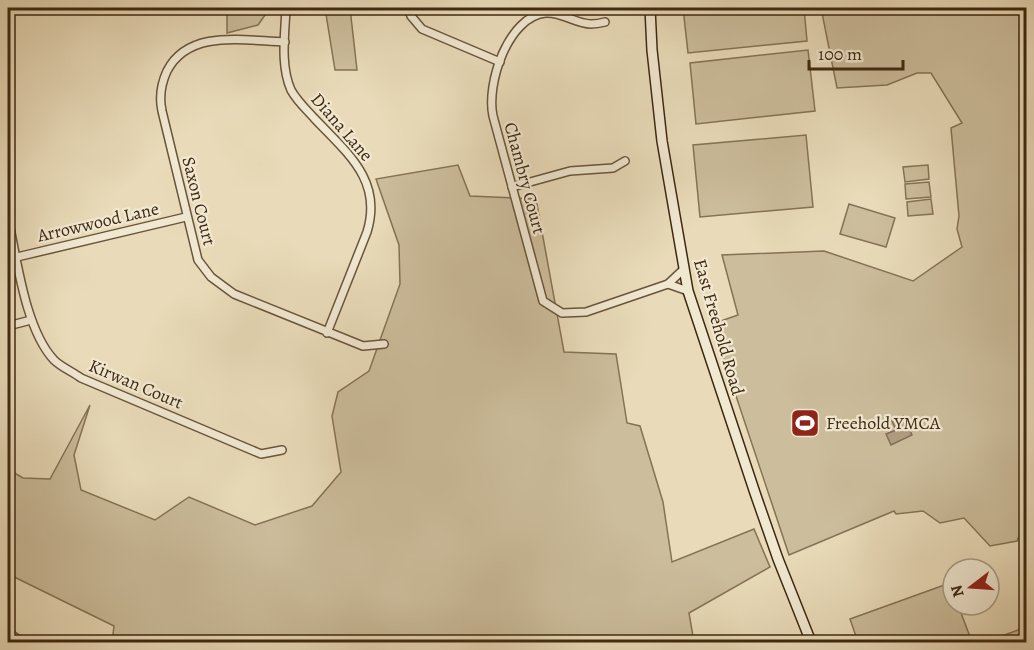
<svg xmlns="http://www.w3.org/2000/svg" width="1034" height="650" font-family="Alegreya,serif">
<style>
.green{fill:#ccbd9c;stroke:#857256;stroke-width:1.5}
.water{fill:#af9e80;stroke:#826f54;stroke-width:1.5}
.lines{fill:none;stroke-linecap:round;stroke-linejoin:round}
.minor-casing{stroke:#69553b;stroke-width:10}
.secondary-casing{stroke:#3e2811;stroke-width:12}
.minor{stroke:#f1e8d2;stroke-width:7}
.secondary{stroke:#f1e8d2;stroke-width:9}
.labels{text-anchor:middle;stroke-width:4.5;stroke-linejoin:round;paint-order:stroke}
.street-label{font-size:18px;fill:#3e2811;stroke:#f1e8d2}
.poi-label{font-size:18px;fill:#3e2811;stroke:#f1e8d2;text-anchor:start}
</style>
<rect width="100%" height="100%" fill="#e9dbb9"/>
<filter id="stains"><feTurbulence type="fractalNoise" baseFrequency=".00333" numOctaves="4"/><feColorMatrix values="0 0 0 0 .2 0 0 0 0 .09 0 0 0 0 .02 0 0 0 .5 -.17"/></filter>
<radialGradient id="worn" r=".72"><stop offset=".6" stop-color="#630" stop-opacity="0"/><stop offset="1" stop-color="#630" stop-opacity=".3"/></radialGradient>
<g class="green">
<polygon points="242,8 270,8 258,25 227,33 227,12"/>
<polygon points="325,8 350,8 357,70 335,70"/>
<polygon points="683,8 804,8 807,41 688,53"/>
<polygon points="821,8 1026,8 1026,519 1017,541 990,546 964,518 940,523 923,511 896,514 894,511 789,555 712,324 738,315 722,255 824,251 913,281 962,247 957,229 959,216 951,128 962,123 931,73 917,73 887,85 837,88"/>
<polygon points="808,50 815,111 696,124 690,63"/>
<polygon points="806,135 813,207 700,217 693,145"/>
<polygon points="458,165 470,196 536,199 564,352 616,354 627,423 640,426 663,502 672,562 754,529 770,567 689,613 694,642 112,642 114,626 8,574 8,469 23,478 50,479 90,405 74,455 81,490 155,520 189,497 255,525 312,506 341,472 332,416 338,392 369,371 400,284 399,245 376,179"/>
<polygon points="928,165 929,179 905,182 903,167"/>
<polygon points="929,182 931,197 906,199 905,184"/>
<polygon points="931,199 933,214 908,216 907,202"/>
<polygon points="849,204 895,218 886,247 840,234"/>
<polygon points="950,583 953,592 953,605 958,605 972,642 858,642 850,619"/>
<polygon points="1026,627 1026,642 988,642 988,641"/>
</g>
<polygon class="water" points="903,416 912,435 891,445 886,434 896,430 892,421"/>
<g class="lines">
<g class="minor-casing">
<g id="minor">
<path d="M286,8C285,34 280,65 291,90C297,101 306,109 314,118C347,153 383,180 367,232L327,333"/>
<polyline points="408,8 411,16 422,29 500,62"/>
<path d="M605,22C601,23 596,24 591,24C576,24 562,12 546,13C508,16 486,84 493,116L543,301L562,313L586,312L668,284L684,269"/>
<path d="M285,42C246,41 189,28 167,71C161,84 159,97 162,111L198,260L211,277L234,294L363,346L384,344"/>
<polyline points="512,187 570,171 613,168 625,161"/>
<path d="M8,218C17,259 25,329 54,360C61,367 73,372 81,378L261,454L282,450"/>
<polyline points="17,257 186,217"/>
<polyline points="668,284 688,291"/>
<polyline points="8,326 31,320"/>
<polyline points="8,632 22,642"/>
</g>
</g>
<g class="secondary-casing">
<polyline id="secondary" points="650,8 652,50 662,141 688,291 755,493 778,559 811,642"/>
</g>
<use href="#minor" class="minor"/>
<use href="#secondary" class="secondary"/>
</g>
<defs>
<g id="stadium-square" transform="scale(1.5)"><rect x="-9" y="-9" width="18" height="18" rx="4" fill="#8f2418" stroke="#f1e8d2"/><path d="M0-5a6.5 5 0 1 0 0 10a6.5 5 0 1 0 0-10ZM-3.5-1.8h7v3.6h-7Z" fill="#fff"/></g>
</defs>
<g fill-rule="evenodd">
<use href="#stadium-square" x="805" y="423"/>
</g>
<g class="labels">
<g class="street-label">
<text transform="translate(342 127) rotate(49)" y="6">Diana Lane</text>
<text transform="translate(525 178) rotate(75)" y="6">Chambry Court</text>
<text transform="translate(199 201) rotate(76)" y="6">Saxon Court</text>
<text transform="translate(98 222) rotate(-13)" y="6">Arrowwood Lane</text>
<text transform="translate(719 327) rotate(74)" y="6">East Freehold Road</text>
<text transform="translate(136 384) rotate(23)" y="6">Kirwan Court</text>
</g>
<g class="poi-label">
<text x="826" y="429">Freehold YMCA</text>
</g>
</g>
<rect width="1034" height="650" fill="none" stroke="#e9dbb9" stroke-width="30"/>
<rect x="9" y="9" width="1016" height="632" fill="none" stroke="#3e2811" stroke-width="3"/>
<rect x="15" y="15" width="1004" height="620" fill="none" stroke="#3e2811" stroke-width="1.5"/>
<g transform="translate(971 587) rotate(253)"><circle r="28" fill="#f1e8d2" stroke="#a99b85" stroke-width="1.5"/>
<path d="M0-4.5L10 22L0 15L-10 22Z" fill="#8f2418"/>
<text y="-9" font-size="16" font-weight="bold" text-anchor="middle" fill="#3e2811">N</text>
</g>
<path d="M809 60v9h94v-9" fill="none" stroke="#3e2811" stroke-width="3"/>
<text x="818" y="60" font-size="18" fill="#3e2811" stroke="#f1e8d2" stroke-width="4.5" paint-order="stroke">100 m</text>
<rect width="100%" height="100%" filter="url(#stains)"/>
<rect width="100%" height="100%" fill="url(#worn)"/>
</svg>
